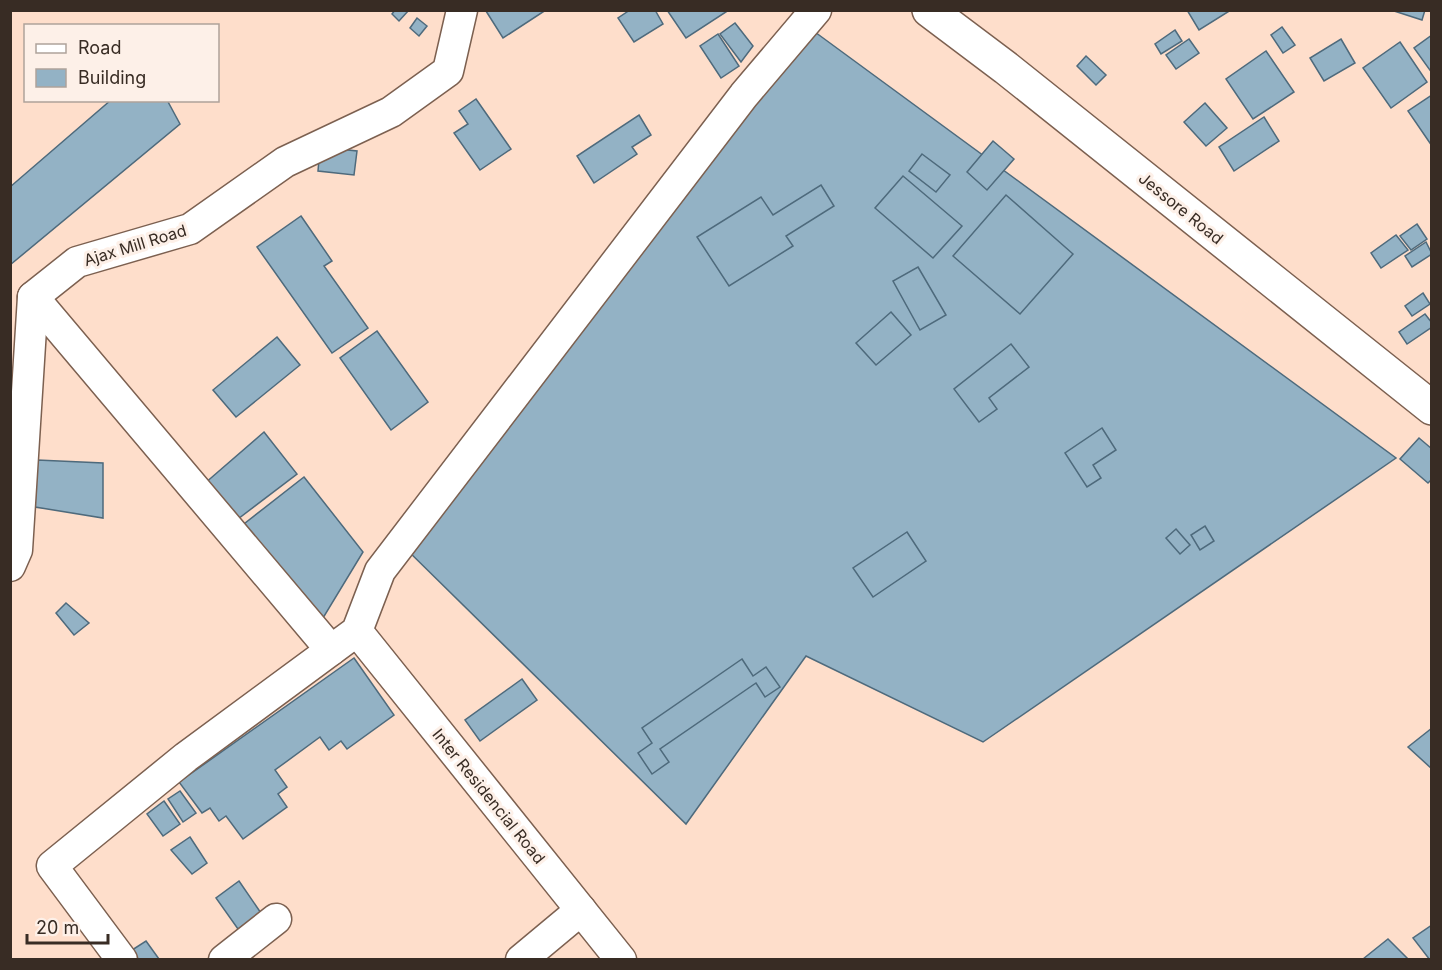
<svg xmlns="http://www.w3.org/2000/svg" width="1442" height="970" font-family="Inter,sans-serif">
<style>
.building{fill:#93b2c5;stroke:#4e6a7c;stroke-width:1.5}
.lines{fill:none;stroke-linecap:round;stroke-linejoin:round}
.minor-casing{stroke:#7c6050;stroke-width:33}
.trunk-casing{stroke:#7c6050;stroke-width:36}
.minor{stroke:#fff;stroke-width:30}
.trunk{stroke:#fff;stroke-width:33}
.labels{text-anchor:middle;stroke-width:6;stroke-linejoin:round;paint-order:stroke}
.street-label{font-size:16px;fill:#382c24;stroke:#fdf0e8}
</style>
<rect width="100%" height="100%" fill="#fedecb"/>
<g class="building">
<polygon points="395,10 409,10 399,21 392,14"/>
<polygon points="487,10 546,10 503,38 486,11"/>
<polygon points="630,10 655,10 663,24 634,42 618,18"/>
<polygon points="667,10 729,10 686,38"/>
<polygon points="1187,10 1231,10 1199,30"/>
<polygon points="1391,10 1425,10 1422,20"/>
<polygon points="417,18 427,26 419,36 410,28"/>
<polygon points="735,23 753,46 741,62 720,34"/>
<polygon points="804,24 1396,458 983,742 806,656 686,824 401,544"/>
<polygon points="1282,27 1295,45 1283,53 1271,35"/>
<polygon points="1175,30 1182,41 1161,54 1155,44"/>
<polygon points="718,34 739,66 721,78 700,46"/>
<polygon points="1432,35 1432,73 1414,48"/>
<polygon points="1189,39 1199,53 1176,69 1166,55"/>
<polygon points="1341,39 1355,63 1324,81 1310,58"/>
<polygon points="1400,42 1427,82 1391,108 1363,68"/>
<polygon points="1266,51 1294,92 1253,119 1226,79"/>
<polygon points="1086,56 1106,75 1096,85 1077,66"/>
<polygon points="1432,95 1432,146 1408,111"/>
<polygon points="476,99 511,149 480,170 454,133 468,124 459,111"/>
<polygon points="111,100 167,100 180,124 10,265 10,187"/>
<polygon points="1205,103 1227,128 1206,146 1184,122"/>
<polygon points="639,115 651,135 632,147 637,154 594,183 577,156"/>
<polygon points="1264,117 1279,141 1234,171 1219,147"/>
<polygon points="993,141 1014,159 987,190 967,172"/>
<polygon points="320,147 357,151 354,175 318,171"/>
<polygon points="922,154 950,175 936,192 909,171"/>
<polygon points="903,176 962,226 933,258 875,208"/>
<polygon points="821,185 834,206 786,236 793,246 729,286 697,237 761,197 773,215"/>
<polygon points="1006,195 1073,254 1020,314 953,256"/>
<polygon points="301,216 332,261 324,266 368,328 332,353 257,247"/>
<polygon points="1417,224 1427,239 1411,250 1400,236"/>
<polygon points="1396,235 1408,250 1381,268 1371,253"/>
<polygon points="1426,242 1432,254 1412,267 1405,256"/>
<polygon points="918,267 946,315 920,330 893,281"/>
<polygon points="1423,293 1430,304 1412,316 1405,306"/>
<polygon points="891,312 911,335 876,365 856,343"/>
<polygon points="1425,314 1432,323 1432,327 1407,344 1399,332"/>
<polygon points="377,331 428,402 391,430 340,358"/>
<polygon points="277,337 300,365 236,417 213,390"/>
<polygon points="1011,344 1029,367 989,398 997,409 979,422 954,389"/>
<polygon points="1102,428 1116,450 1093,465 1101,478 1087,487 1065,453"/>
<polygon points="264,432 297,474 234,522 204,484"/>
<polygon points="1419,438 1432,449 1432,479 1428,483 1400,459"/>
<polygon points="37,460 103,463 103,518 35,507"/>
<polygon points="304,477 363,552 323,618 240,527"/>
<polygon points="1205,526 1214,541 1200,550 1191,535"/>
<polygon points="1176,529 1190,545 1180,554 1166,538"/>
<polygon points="907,532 926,561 873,597 853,568"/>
<polygon points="66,603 89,623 74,635 56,613"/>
<polygon points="354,658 394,715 347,749 341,741 329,750 320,737 275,770 287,787 278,794 287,807 243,839 226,816 219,821 210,808 202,813 179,782"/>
<polygon points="742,659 753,676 766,667 780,687 765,697 756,683 660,749 669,762 652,774 638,753 652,743 642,728"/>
<polygon points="522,679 537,700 480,741 465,720"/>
<polygon points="1432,728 1432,769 1408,747"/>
<polygon points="180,791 196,813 183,822 168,799"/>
<polygon points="164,801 180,824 163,836 147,814"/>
<polygon points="190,837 207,863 192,874 171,850"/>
<polygon points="239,881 261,913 238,929 216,898"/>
<polygon points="1432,925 1432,960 1430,960 1413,938"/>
<polygon points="1388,939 1409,960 1363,959"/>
<polygon points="146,941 159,959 159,960 138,960 132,950"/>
</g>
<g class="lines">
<g class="minor-casing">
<g id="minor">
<polyline points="33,297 331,650"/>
<polyline points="10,566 17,550 33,297 77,262 190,229 285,162 391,112 448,71 462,10"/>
<polyline points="357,631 621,960"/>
<polyline points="122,960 52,866 186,757 357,631 380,571 744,95 816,10"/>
<polyline points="224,960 276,919"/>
<polyline points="521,960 581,910"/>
</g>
</g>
<g class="trunk-casing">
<polyline id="trunk" points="929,10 1006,68 1432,408"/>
</g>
<use href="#minor" class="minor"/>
<use href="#trunk" class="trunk"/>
</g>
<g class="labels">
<g class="street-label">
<text transform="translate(1181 208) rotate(39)" y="6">Jessore Road</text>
<text transform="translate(135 245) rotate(-17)" y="6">Ajax Mill Road</text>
<text transform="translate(489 796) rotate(51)" y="6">Inter Residencial Road</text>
</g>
</g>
<rect width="1442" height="970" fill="none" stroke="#382c24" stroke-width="24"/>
<rect x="24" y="24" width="195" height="78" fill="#fdf0e8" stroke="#aea29a" stroke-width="1.5"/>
<rect x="36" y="44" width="30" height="9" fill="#ffffff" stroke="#aea29a" stroke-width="1.5"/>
<text x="78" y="54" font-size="18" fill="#382c24">Road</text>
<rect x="36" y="69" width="30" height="18" fill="#93b2c5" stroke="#aea29a" stroke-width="1.5"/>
<text x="78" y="84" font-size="18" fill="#382c24">Building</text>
<path d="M27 934v9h81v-9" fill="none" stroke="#382c24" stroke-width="3"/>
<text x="36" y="934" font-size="18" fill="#382c24" stroke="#fdf0e8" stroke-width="4.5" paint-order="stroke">20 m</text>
</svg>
